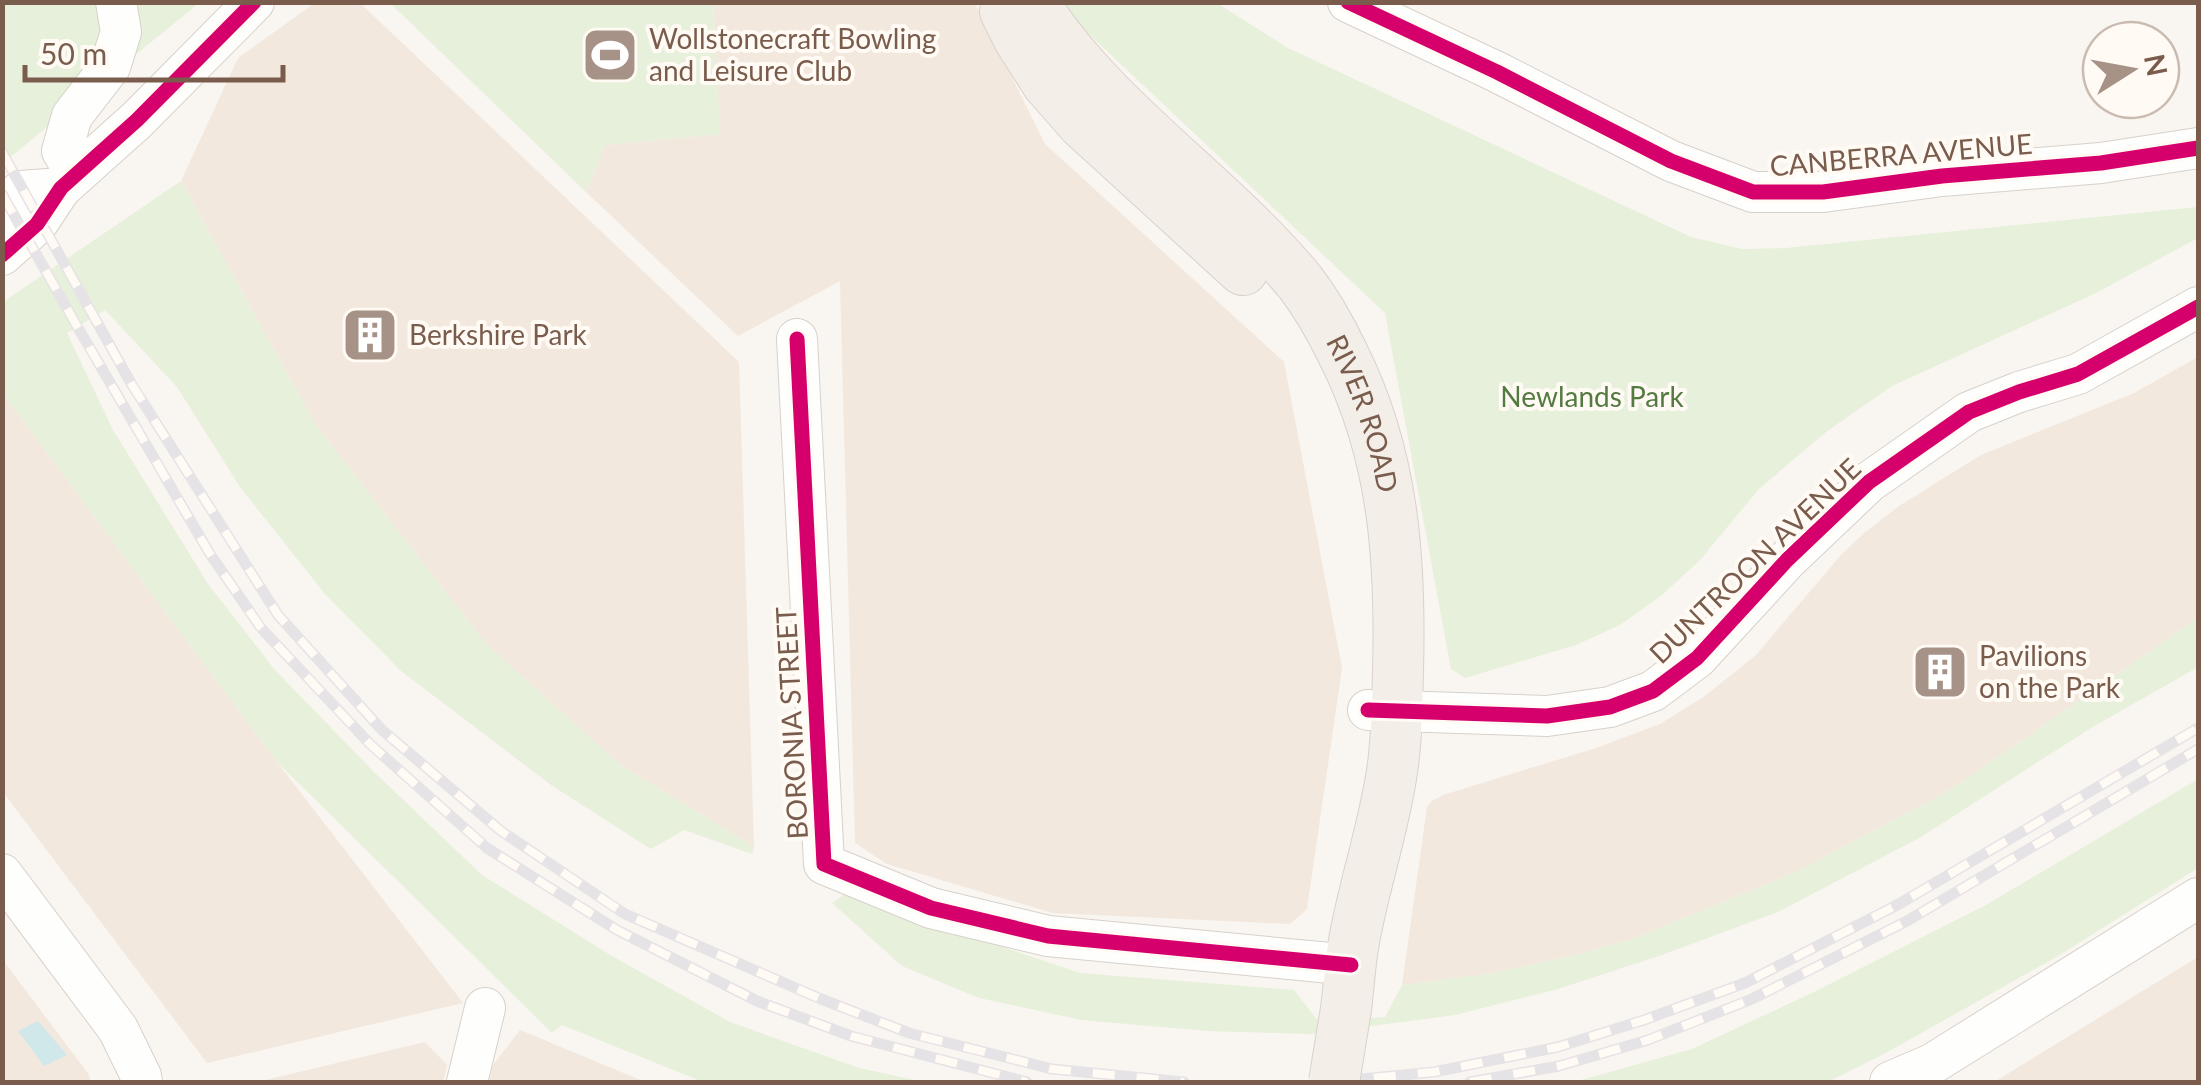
<svg xmlns="http://www.w3.org/2000/svg" width="2201" height="1085" font-family="Lato,sans-serif">
<style>
.residential{fill:#f2e8de}
.green{fill:#e7f0db}
.water{fill:#d0e8ea}
.lines{fill:none;stroke-linecap:round;stroke-linejoin:round}
.minor-casing{stroke:#d7d1cb;stroke-width:42}
.major-casing{stroke:#dad1cc;stroke-width:52}
.minor{stroke:#fefefd;stroke-width:40}
.major{stroke:#f3eee8;stroke-width:50}
.rail-casing{stroke:#e6e3e7;stroke-width:11}
.rail{stroke:#fffaf3;stroke-width:8;stroke-dasharray:22;stroke-linecap:butt}
.major-bridge-casing{stroke:#dad1cc;stroke-width:52;stroke-linecap:butt}
.major-bridge{stroke:#f3eee8;stroke-width:50}
.cycleway-casing{stroke:#fffaf3;stroke-width:21}
.cycleway{stroke:#d6006c;stroke-width:15}
.labels{text-anchor:middle;stroke-width:8;stroke-linejoin:round;paint-order:stroke}
.poi-label{font-size:28px;fill:#7a5c4d;stroke:#fffaf3;text-anchor:start}
.street-label{font-size:28px;fill:#7a5c4d;stroke:#fffaf3}
.park-label{font-size:28px;fill:#537a41;stroke:#fffaf3}
</style>
<rect width="100%" height="100%" fill="#f9f5f0"/>
<g class="residential">
<polygon points="315,3 360,3 739,362 754,847 619,764 487,645 315,424 181,181 238,58"/>
<polygon points="713,3 975,3 1045,144 1284,362 1342,668 1307,909 1290,924 1053,913 887,864 855,843 840,281 738,336 586,192 605,145 720,134"/>
<polygon points="2198,357 2198,618 1950,790 1798,871 1635,938 1580,954 1488,974 1402,985 1427,807 1432,801 1443,795 1596,748 1660,724 1705,696 1756,655 1841,555 1863,534 1899,506 1981,455 2134,393"/>
<polygon points="3,394 277,762 463,1003 207,1063 3,792"/>
<polygon points="2198,957 2198,1082 1994,1082"/>
<polygon points="2,959 89,1075 90,1082 3,1082"/>
<polygon points="520,1030 645,1082 489,1082 493,1065"/>
<polygon points="425,1042 447,1065 443,1082 257,1082"/>
</g>
<g class="green">
<polygon points="3,3 199,3 3,163"/>
<polygon points="390,3 713,3 720,134 605,145 586,192"/>
<polygon points="1058,3 1217,3 1286,47 1691,237 1742,249 1786,248 2198,207 2198,238 2094,294 1892,386 1826,432 1759,489 1700,560 1662,595 1620,625 1576,645 1465,678 1451,669 1385,313 1059,6"/>
<polygon points="181,181 315,424 487,645 619,764 754,847 752,854 684,830 651,849 551,785 401,671 325,594 240,487 177,387 105,310 67,333 113,430 208,584 275,670 374,772 482,875 612,956 730,1022 859,1068 924,1082 703,1082 562,1025 552,1033 277,762 3,394 3,302"/>
<polygon points="2198,618 2198,667 2091,728 1921,837 1778,912 1659,956 1558,989 1455,1015 1311,1034 1207,1031 1082,1020 979,998 902,966 832,903 855,887 961,933 1080,973 1294,990 1318,1021 1385,1017 1402,985 1488,974 1580,954 1635,938 1798,871 1950,790"/>
<polygon points="2198,779 2198,868 2058,956 1884,1054 1828,1082 1574,1082 1692,1049 1814,992 1986,905"/>
</g>
<polygon class="water" points="38,1021 67,1055 44,1066 18,1031"/>
<g class="lines">
<g class="minor-casing">
<g id="minor">
<polyline points="1348,2 1497,72 1671,161 1753,192 1823,192 1942,176 2101,163 2198,148"/>
<polyline points="76,174 62,151 72,116 110,67 121,32 116,2"/>
<polyline points="2,207 21,191 61,188"/>
<polyline points="2,255 37,224 61,188 137,120 254,2"/>
<polyline points="797,339 824,864 931,908 1048,936 1351,965"/>
<polyline points="1368,710 1547,716 1610,707 1653,691 1697,658 1787,560 1869,482 1969,412 2019,392 2078,374 2198,307"/>
<polyline points="2,874 118,1029 141,1076 142,1082"/>
<polyline points="467,1082 485,1008"/>
<polyline points="1890,1082 1932,1064 2198,898"/>
</g>
</g>
<g class="major-casing">
<g id="major">
<path id="s1" d="M1033,2C1103,112 1218,183 1300,282C1317,304 1331,329 1343,354C1394,455 1401,560 1398,672C1397,707 1397,743 1391,778C1382,833 1364,886 1354,941C1350,963 1349,986 1346,1009"/>
<polyline points="1005,11 1019,39 1047,83 1082,123 1243,270"/>
</g>
</g>
<use href="#minor" class="minor"/>
<use href="#major" class="major"/>
<g class="rail-casing">
<g id="rail">
<polyline points="2,152 132,385 278,615 382,730 501,831 625,914 821,999 909,1033 1052,1069 1184,1082"/>
<polyline points="2,194 77,326 210,554 261,628 370,744 487,848 617,930 757,1001 851,1036 1027,1082"/>
<polyline points="1330,1082 1434,1072 1558,1047 1644,1020 1745,983 1899,904 2198,728"/>
<polyline points="1470,1082 1559,1066 1648,1040 1752,999 1907,921 2198,749"/>
</g>
</g>
<use href="#rail" class="rail"/>
<g class="major-bridge-casing">
<polyline id="major-bridge" points="1334,1082 1346,1009"/>
</g>
<use href="#major-bridge" class="major-bridge"/>
<g class="cycleway-casing">
<g id="cycleway">
<polyline points="1348,2 1497,72 1671,161 1753,192 1823,192 1942,176 2101,163 2198,148"/>
<polyline points="2,255 37,224 61,188 137,120 254,2"/>
<polyline points="797,339 824,864 931,908 1048,936 1351,965"/>
<polyline points="1368,710 1547,716 1610,707 1653,691 1697,658 1787,560 1869,482 1969,412 2019,392 2078,374 2198,307"/>
</g>
</g>
<use href="#cycleway" class="cycleway"/>
</g>
<defs>
<g id="stadium-square" transform="scale(2.875)"><rect x="-9" y="-9" width="18" height="18" rx="4" fill="#a69286" stroke="#fffaf3"/><path d="M0-5a6.5 5 0 1 0 0 10a6.5 5 0 1 0 0-10ZM-3.5-1.8h7v3.6h-7Z" fill="#fff"/></g>
<g id="building-square" transform="scale(2.875)"><rect x="-9" y="-9" width="18" height="18" rx="4" fill="#a69286" stroke="#fffaf3"/><path d="M-4-6H4V6H1V3H-1V6H-4ZM-2.5-4.3h1.7v1.8h-1.7ZM.8-4.3h1.7v1.8H.8ZM-2.5-1h1.7V.8h-1.7ZM.8-1h1.7V.8H.8Z" fill="#fff"/></g>
</defs>
<g fill-rule="evenodd">
<use href="#stadium-square" x="610" y="55"/>
<use href="#building-square" x="370" y="335"/>
<use href="#building-square" x="1940" y="672"/>
</g>
<g class="labels">
<g class="poi-label">
<text x="649" y="49">Wollstonecraft Bowling<tspan x="649" dy="32">and Leisure Club</tspan></text>
<text x="409" y="345">Berkshire Park</text>
<text x="1979" y="666">Pavilions<tspan x="1979" dy="32">on the Park</tspan></text>
</g>
<g class="street-label">
<text transform="translate(1901 155) rotate(-5)" y="10">CANBERRA AVENUE</text>
<text dy="10" stroke="none"><textPath href="#s1" startOffset="535">RIVER ROAD</textPath></text>
<text transform="translate(1755 561) rotate(-44)" y="10">DUNTROON AVENUE</text>
<text transform="translate(792 723) rotate(-93)" y="10">BORONIA STREET</text>
</g>
<g class="park-label">
<text x="1592" y="407">Newlands Park</text>
</g>
</g>
<rect width="2201" height="1085" fill="none" stroke="#7a5c4d" stroke-width="10"/>
<g transform="translate(2131 70) rotate(79)"><circle r="48" fill="#fffaf3" stroke="#cabbb1" stroke-width="2.5"/>
<path d="M0-8L18 38L0 25L-18 38Z" fill="#a69286"/>
<text y="-15" font-size="28" font-weight="bold" text-anchor="middle" fill="#7a5c4d">N</text>
</g>
<path d="M25 65v15h258v-15" fill="none" stroke="#7a5c4d" stroke-width="5"/>
<text x="40" y="65" font-size="30" fill="#7a5c4d" stroke="#fffaf3" stroke-width="8" paint-order="stroke">50 m</text>
</svg>
